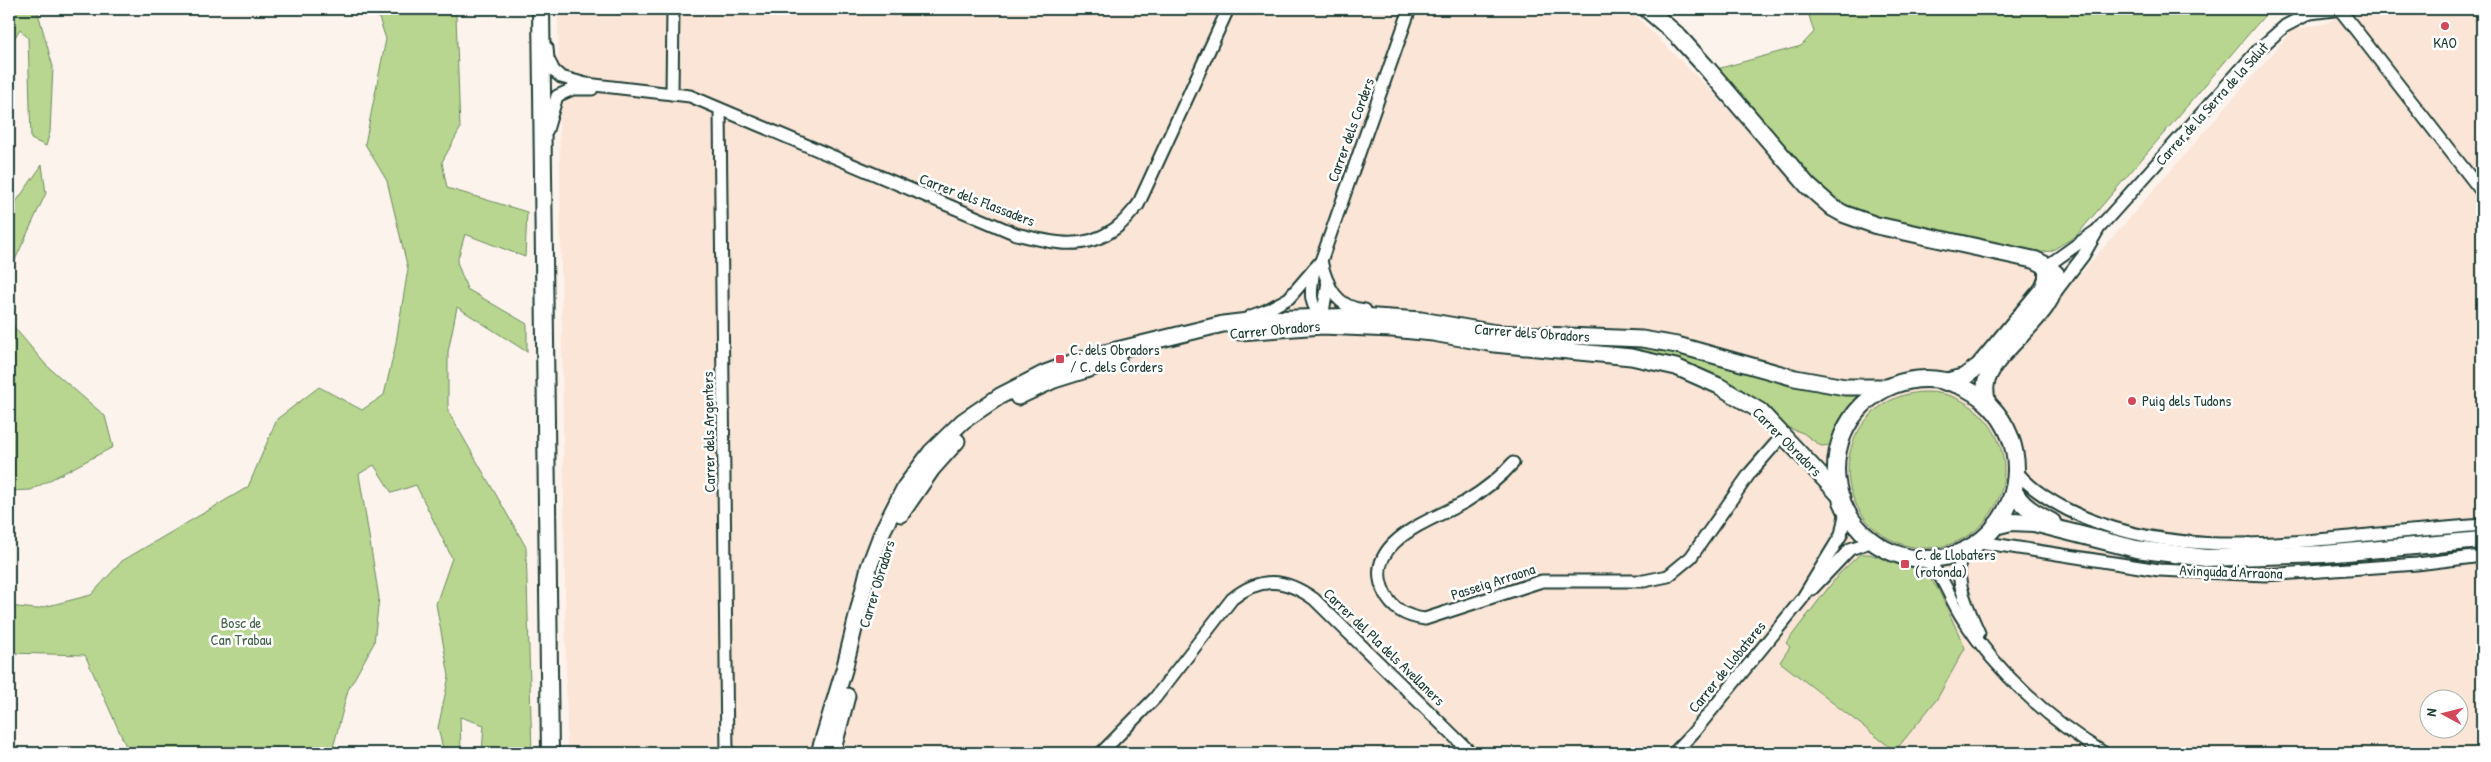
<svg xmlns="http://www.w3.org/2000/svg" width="2491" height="762" font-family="'Patrick Hand',sans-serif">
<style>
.built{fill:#fae5d7;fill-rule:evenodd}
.green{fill:#b8d68f;stroke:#6c8a62}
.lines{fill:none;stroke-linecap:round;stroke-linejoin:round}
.minor-casing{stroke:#1f3d34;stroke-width:15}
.tertiary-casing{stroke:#1f3d34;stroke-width:19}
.secondary-casing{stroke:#1f3d34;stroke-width:20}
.minor{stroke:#fff;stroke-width:11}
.tertiary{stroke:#fff;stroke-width:15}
.secondary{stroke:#fff;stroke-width:16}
.poi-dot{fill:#d1495b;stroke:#fff;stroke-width:2}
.labels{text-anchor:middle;stroke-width:5;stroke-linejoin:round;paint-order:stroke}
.poi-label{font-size:15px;fill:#1f3d34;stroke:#fff;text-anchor:start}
.street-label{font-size:15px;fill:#1f3d34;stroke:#fff}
.park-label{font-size:15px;fill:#45634b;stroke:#fff}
</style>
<rect width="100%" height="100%" fill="#fdf3ed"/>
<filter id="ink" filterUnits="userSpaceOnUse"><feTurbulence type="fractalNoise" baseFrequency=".02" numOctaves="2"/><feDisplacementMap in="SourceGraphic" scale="10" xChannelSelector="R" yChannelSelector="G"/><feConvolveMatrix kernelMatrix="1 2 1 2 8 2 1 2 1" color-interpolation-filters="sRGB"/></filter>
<g filter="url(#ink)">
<path class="built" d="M558,9H1629L1715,95L1830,219L2077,278L2293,30L2327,23L2349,9H2482V753H567ZM2428,700H2458V730H2428Z"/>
<g class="green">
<polygon points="9,9 37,9 53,67 50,132 46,146 31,139 28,38 20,29 9,47"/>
<polygon points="376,9 450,9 456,15 460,129 442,162 447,188 527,212 525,257 465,234 457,262 467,289 527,324 527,352 457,307 448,352 448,411 526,547 532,753 482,753 484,725 460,717 461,753 444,753 438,728 449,676 436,604 452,558 416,485 392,493 374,465 359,474 379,598 374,643 348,690 332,752 129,753 85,655 9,653 9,606 36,609 91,595 122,561 248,487 277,419 319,387 362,410 384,395 395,348 408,269 387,181 365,144 386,39"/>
<polygon points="1807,9 2270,9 2076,236 2051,251 2028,254 1843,208 1814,184 1717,69 1801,46 1814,32"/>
<polygon points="42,165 46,193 9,273 9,212"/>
<polygon points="9,321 46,365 105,416 113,447 31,490 9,491"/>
<path d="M1605,342C1694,349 1778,382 1867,395L1845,418L1832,445L1821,446L1803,433L1783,426L1758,404L1600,345Z"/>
<circle cx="1926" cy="470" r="78"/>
<polygon points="1860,554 1869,554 1917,569 1932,581 1939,591 1965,648 1937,699 1895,751 1780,662 1790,647 1786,643 1839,574"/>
</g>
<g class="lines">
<g class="minor-casing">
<g id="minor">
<polyline points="2341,11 2482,192"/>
<path d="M547,48L548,59L554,71L561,77L586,84L690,96L1016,234C1050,242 1081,252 1113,230C1123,224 1131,213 1138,205L1228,9"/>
<polyline points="672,94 673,9"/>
<polyline points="720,110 727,753"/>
<polyline points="547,130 557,96 573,89 592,89"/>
<path d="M1321,261C1327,286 1336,308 1365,310"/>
<polyline points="2047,266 2096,231"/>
<path d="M1314,269C1311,292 1307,302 1324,320"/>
<polyline points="2054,294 2083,256 2099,228 2259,49 2285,26 2310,13 2342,9"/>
<polyline points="1251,316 1265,311 1289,298 1321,261 1410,9"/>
<polyline points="1314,317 1323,312 1328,282"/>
<path d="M1513,463C1500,478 1483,491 1465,502C1433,520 1359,542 1385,594C1393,610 1408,617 1425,619L1542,581H1644L1668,576L1691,557L1750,473L1783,435"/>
<path d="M2015,469C2027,487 2049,500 2068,510C2156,554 2255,546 2350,537C2394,532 2438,529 2482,525"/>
<polyline points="1980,542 2159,570 2265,575 2417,564 2482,556"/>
<path d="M1963,551C1951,576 1969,610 1979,633"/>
<path d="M1924,559C1946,577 1948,597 1963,619C1997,672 2050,721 2104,753"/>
<polyline points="1812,589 1850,549 1873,541"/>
<path d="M1101,753L1155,698L1232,599C1260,576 1285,578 1314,599L1471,753"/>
<polyline points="1674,753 1693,733 1802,599 1841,535 1846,510"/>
</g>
</g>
<g class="tertiary-casing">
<g id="tertiary">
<polyline points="1240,332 1322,326 1392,329 1433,333 1494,344 1631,357 1676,367 1719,386 1760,411 1842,498"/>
<polyline points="1018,397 1054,380 1118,360"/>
<polyline points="901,514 932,469 957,441"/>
<polyline points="819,753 844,670 869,567 883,530 905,487 931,452 963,421 1000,396 1045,373 1092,356 1223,324 1265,319 1361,316 1421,320 1496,333 1642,339 1677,345 1795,378 1845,387 1888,387"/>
<polyline points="832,753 847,696"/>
</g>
</g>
<g class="secondary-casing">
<g id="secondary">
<polyline points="541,9 550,753"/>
<path d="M1647,9L1677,35L1705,66L1808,186L1833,208L1844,214L1875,225L2035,260L2047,266L2056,274C2059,313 2000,344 1987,379C1984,387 1985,394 1987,402"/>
<circle cx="1926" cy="469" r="90"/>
<polyline points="1946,382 1964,377 1979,366 2043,289 2047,279 2047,266"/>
<path d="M2014,491C2022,507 2037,514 2052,522"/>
<polyline points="1995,526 2011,522 2034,523 2136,549 2206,558 2324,554 2482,540"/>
</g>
</g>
<use href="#minor" class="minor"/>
<use href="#tertiary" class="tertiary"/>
<use href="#secondary" class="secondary"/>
</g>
</g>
<g class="poi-dot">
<circle cx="2445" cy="26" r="5"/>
<rect x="1055" y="354" width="10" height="10" rx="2.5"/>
<circle cx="2132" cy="401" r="5"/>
<rect x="1900" y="559" width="10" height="10" rx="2.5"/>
</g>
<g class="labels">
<g class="poi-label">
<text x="2445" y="48" text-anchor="middle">KAO</text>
<text x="1070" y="355">C. dels Obradors<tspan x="1070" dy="17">/ C. dels Corders</tspan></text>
<text x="2142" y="406">Puig dels Tudons</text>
<text x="1915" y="560">C. de Llobaters<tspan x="1915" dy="17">(rotonda)</tspan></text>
</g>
<g class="street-label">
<text transform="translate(2212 104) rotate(-48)" y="5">Carrer de la Serra de la Salut</text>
<text transform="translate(1351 130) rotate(-70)" y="5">Carrer dels Corders</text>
<text transform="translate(977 200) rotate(21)" y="5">Carrer dels Flassaders</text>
<text transform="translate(1275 330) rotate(-5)" y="5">Carrer Obradors</text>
<text transform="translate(1532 333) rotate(4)" y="5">Carrer dels Obradors</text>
<text transform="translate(709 432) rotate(-91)" y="5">Carrer dels Argenters</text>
<text transform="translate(1787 442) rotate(45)" y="5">Carrer Obradors</text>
<text transform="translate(2231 572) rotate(2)" y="5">Avinguda d'Arraona</text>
<text transform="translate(1493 582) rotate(-18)" y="5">Passeig Arraona</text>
<text transform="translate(877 584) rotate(-73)" y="5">Carrer Obradors</text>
<text transform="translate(1384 647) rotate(44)" y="5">Carrer del Pla dels Avellaners</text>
<text transform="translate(1727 667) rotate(-51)" y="5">Carrer de Llobateres</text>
</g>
<g class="park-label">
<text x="241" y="628">Bosc de<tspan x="241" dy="17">Can Trabau</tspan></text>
</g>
</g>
<rect width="2491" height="762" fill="none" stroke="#fff" stroke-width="30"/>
<rect x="15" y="15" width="2461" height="732" fill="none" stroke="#1f3d34" stroke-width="2" filter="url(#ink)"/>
<g transform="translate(2444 714) rotate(277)"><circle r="24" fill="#ffffff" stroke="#a5b1ae"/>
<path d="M0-4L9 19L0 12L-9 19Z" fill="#d1495b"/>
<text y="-8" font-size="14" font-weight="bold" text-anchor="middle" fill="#1f3d34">N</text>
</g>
</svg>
